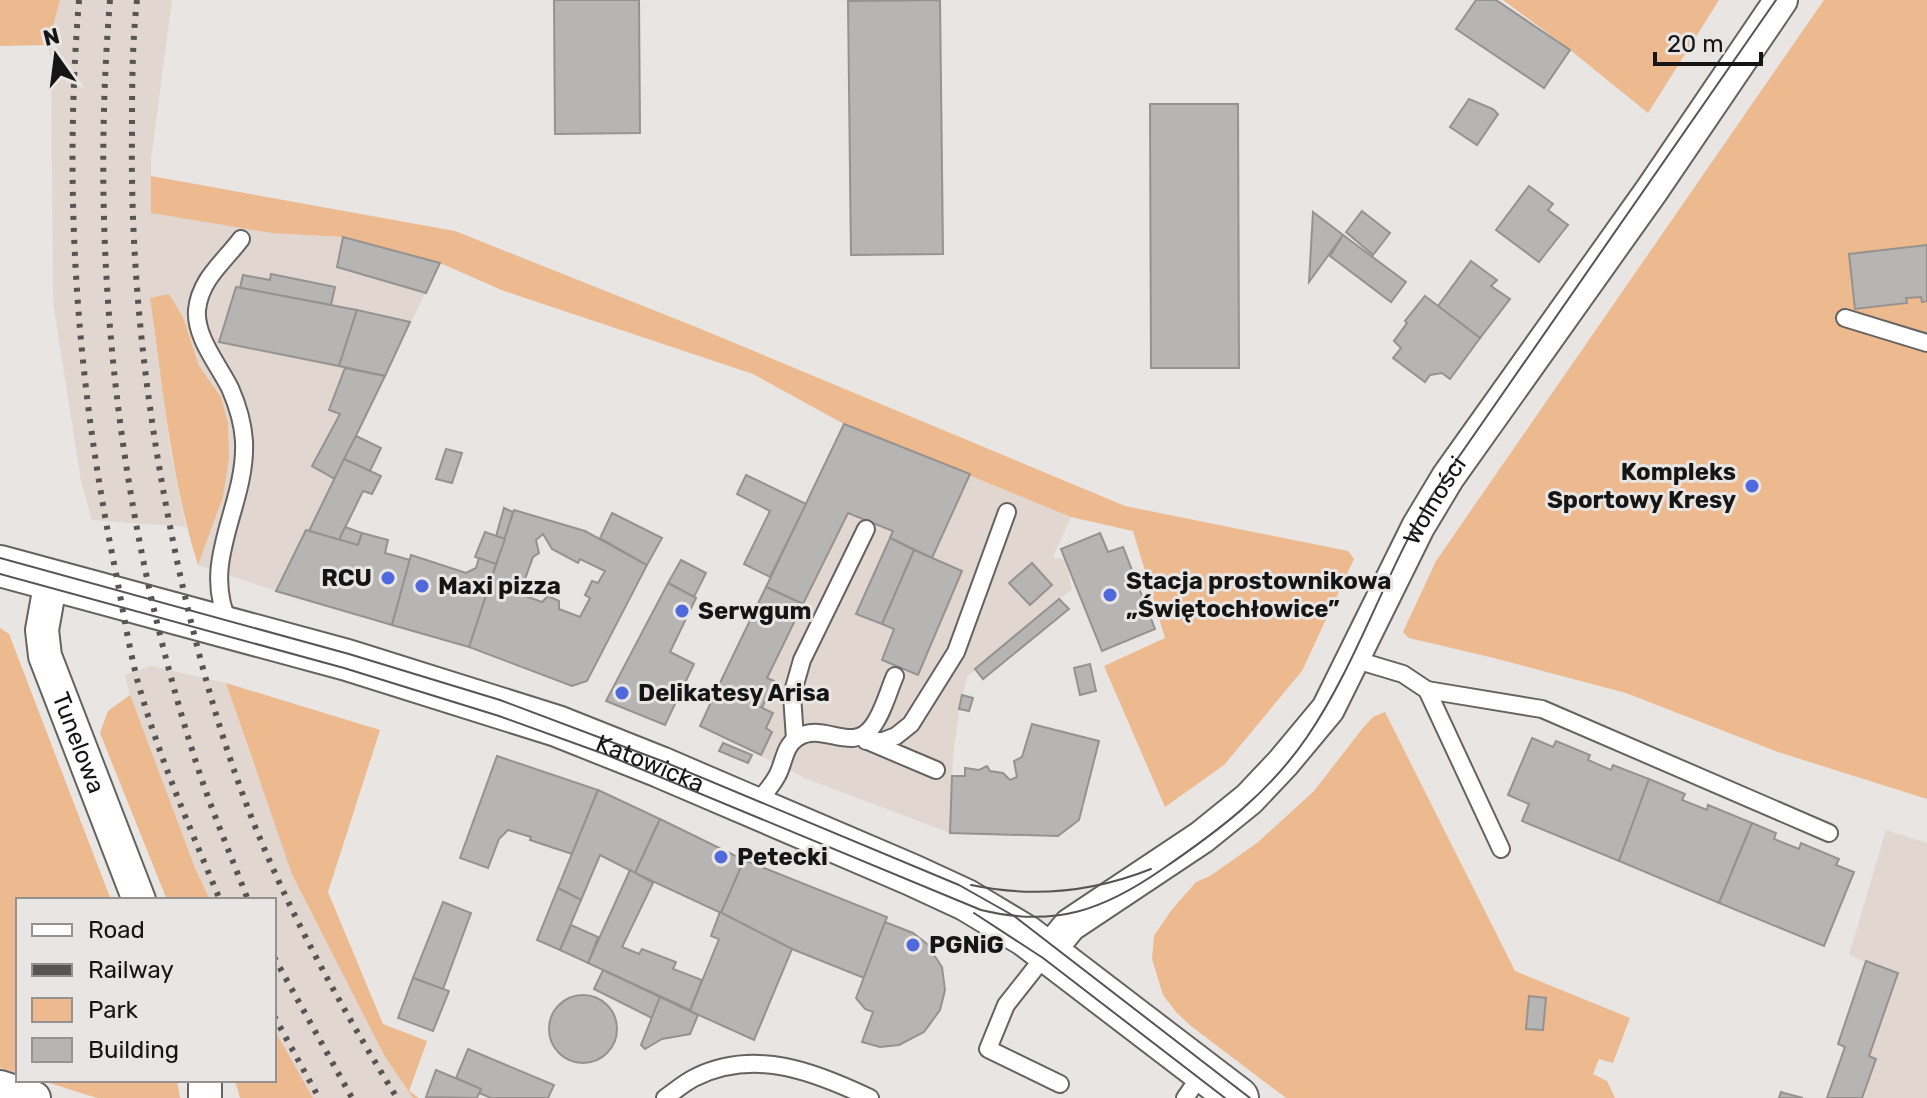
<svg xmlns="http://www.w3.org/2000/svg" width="1927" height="1098" font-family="Rubik,sans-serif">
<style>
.built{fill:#e1d7d0}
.green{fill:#edb98e}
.building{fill:#b7b5b3;stroke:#959290;stroke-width:2;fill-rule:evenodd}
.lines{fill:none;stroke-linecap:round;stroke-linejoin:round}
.service-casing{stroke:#656361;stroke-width:20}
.minor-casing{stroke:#656361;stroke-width:36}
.tertiary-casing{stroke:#656361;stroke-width:44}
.service{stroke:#fff;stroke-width:16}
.minor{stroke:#fff;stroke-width:32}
.tertiary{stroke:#fff;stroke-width:40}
.tram{stroke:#565554;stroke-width:2}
.rail{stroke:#565554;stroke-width:6;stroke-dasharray:4 8;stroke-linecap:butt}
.poi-dot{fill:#4f68dd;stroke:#e8e5e3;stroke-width:3}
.labels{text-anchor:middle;stroke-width:6;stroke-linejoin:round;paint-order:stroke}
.poi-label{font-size:24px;font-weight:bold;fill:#161515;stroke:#e8e5e3;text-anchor:start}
.street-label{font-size:24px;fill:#161515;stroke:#e8e5e3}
</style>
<rect width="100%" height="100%" fill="#e8e5e3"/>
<g class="built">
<polygon points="60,0 172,0 151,159 151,213 271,233 343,237 440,263 309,531 306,530 276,591 198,565 223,497 221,397 199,366 183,317 169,294 150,299 171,453 186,527 92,520 81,481 53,302 51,60 48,45"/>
<polygon points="844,424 1071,517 1053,557 1065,560 1072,589 967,677 959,709 953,758 950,833 807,779 700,726"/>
<polygon points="151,666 226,683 256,772 384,1055 413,1098 313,1098 274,1029 274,900 210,900 195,868 134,711 125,675"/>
<polygon points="1886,830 1927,843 1927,1098 1827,1098 1845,1048 1838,1044 1866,962 1849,955"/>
</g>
<g class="green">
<polygon points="0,0 60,0 48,45 0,46"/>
<polygon points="1503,0 1719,0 1648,113 1569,49"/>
<polygon points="1824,0 1927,0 1927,799 1778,752 1626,693 1494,658 1409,638 1403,632 1436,561"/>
<polygon points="151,176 455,231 696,327 1125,506 1348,551 1354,559 1302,671 1224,765 1165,807 1104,666 1165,638 1133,531 1071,517 844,424 753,374 504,291 440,263 343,237 271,233 151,213"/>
<path d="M169,294L183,317L199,366L221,397L228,423L229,458L223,497L198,565C171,479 163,388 150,298Z"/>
<polygon points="0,628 9,634 111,900 18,900 18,1073 0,1068"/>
<polygon points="226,683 380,730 328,892 383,1024 427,1041 409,1091 419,1098 413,1098 384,1055 292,874"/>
<polygon points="130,695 195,868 210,900 167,900 100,733 108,711"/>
<polygon points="1385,712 1515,971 1630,1018 1613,1063 1599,1059 1593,1074 1607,1081 1615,1098 1286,1098 1191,1026 1176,1012 1163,995 1152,959 1154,936 1170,912 1196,882 1210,876 1257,843 1314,791 1362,729 1373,717"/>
<polygon points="274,1029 313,1098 240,1098 235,1080 274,1080"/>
<polygon points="40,1080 177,1080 180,1098 97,1098"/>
</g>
<g class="building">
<polygon points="554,0 639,0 640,133 555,134"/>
<polygon points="940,0 943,254 851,255 848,1"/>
<polygon points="1476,0 1496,0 1570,50 1544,88 1456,29"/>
<polygon points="1469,99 1493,109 1498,114 1477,145 1450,127"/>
<polygon points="1150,104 1238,104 1239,368 1151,368"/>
<polygon points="1529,186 1553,204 1548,210 1568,225 1539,262 1496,230"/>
<polygon points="1362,211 1390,233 1373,255 1346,232"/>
<polygon points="1313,212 1343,235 1309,282"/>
<polygon points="1343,235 1406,282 1391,302 1330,256"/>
<polygon points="343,237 440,263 426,293 337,267"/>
<polygon points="1927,245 1927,301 1922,302 1921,297 1906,298 1907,303 1855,309 1849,254"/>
<polygon points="1471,261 1497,280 1491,286 1510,299 1480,338 1438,306"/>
<polygon points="271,274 335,287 331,305 240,288 243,275 270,280"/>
<polygon points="236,287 357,310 339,366 219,342"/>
<polygon points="1425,296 1480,338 1450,379 1442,373 1430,375 1425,382 1393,358 1401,348 1394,341 1407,323 1405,321"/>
<polygon points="357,310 410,322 385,376 339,366"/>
<polygon points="345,368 385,376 335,479 312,466 340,414 329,410"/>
<polygon points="844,424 970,474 932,558 890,538 893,531 848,513 803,604 766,587"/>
<polygon points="356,436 381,448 370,471 344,459"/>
<polygon points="446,449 462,453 452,483 436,479"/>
<polygon points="344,459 381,476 372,494 363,491 339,540 309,531"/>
<polygon points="746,475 806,504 770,577 744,564 770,511 737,494"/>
<polygon points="504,508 513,512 505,539 496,536"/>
<path d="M514,510L585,531L647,565L587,681L572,686L469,647ZM543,534L552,549L578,563L580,559L605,571L598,583L592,581L585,595L590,598L580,617L559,609V601L548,596L542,602L517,593L515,584L525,579L533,557L539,553L536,540Z"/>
<polygon points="612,513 662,538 647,565 600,538"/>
<polygon points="345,527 362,533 358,545 339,540"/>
<polygon points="306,530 358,545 362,533 388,540 385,553 410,560 392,625 276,591"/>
<polygon points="485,532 505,539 496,564 475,557"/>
<polygon points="1100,533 1108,552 1123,547 1155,629 1102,651 1061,549"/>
<polygon points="890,538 914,550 882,624 856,614"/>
<polygon points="914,550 962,571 918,675 882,660 894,629 882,624"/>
<polygon points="411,555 466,573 476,568 479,558 496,564 469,647 392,625"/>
<polygon points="681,560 706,573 694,597 668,583"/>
<polygon points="1032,563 1052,585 1030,605 1009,583"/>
<polygon points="668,583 696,598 670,652 694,664 665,725 606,701"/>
<polygon points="766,587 803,604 767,678 774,681 762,708 718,687"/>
<polygon points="1059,599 1069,609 983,679 975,669"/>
<polygon points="1090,664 1096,691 1080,695 1074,668"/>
<polygon points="718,687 773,713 766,728 772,732 761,755 700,726"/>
<polygon points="962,695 973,698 969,711 959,709"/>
<polygon points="1032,724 1099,741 1079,820 1058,836 950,833 952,776 965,776 965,768 979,770 987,766 990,771 1003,773 1010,780 1017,777 1014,761 1022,757"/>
<polygon points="1532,738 1553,747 1556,741 1590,755 1588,760 1611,770 1613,765 1649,779 1619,861 1522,821 1529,804 1508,795"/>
<polygon points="723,743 752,755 748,763 719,751"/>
<polygon points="497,756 598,790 572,854 530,840 531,837 508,830 499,839 488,868 460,858"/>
<polygon points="1649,779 1685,794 1682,800 1707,810 1708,805 1752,823 1719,903 1619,861"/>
<polygon points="598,790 660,819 635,873 600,855 581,900 558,888"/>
<polygon points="660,819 744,860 721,913 635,873"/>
<polygon points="1752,823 1776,833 1774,839 1799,849 1801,843 1839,859 1836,865 1854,872 1824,946 1719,903"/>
<polygon points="744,860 887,917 864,978 792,949 721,913"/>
<polygon points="630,870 653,883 622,947 639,954 642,949 676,962 673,969 702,980 690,1010 588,963"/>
<polygon points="558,888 581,900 560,950 537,940"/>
<polygon points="443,902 471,913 443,989 413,978"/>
<polygon points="720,912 792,949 754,1040 690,1011 719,939 711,936"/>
<polygon points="885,922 913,933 927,944 942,967 945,990 940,1010 924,1032 899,1045 880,1047 862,1042 873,1012 865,1009 856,998"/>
<polygon points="571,925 598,937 588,963 560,950"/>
<polygon points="1866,961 1898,973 1869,1056 1876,1059 1862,1098 1827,1098 1845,1047 1838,1044"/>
<polygon points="603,970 660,997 652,1018 594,989"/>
<polygon points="413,978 449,991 433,1031 398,1018"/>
<circle cx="583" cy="1029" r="34"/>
<polygon points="1529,996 1546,998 1543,1030 1526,1029"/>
<polygon points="660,997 698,1015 690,1034 662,1039 645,1049 641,1045"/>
<polygon points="468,1049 554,1085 548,1098 491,1098 479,1093 481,1089 456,1078"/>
<polygon points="436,1070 481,1089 477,1098 426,1097"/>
<polygon points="1781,1092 1784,1093 1803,1098 1779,1098"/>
</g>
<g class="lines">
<g class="service-casing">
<g id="service">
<polyline points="1845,318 1927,343"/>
<path d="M230,626C198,561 247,507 244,441C243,424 237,404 230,388C218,364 195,337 197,310C200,279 224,262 241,239"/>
<polyline points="1353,659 1403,674 1427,690 1501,849"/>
<polyline points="1427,690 1542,709 1829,833"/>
<polyline points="795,739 792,695 802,660 866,529"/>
<polyline points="866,741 883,741 896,736 911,724 956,652 1007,512"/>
<polyline points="870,742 936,770"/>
<path d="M754,806C762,797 771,787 777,776C784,764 784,746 797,738C822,721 852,754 872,727C883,713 888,692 895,676"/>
<polyline points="1047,953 1006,1005 988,1049 1060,1084"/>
<path d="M665,1098C675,1091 685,1082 696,1077C756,1048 815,1072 870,1098"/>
<polyline points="1185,1098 1203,1072"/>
</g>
</g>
<g class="minor-casing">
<g id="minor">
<path id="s1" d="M51,580L42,630L45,656L139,900"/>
<path id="s2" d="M1048,952L1070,925L1202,837L1249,799L1283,763L1328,709L1418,527L1448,477L1652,190L1781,0"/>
<polyline points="205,1080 205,1098"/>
<polyline points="0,1087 34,1098"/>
</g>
</g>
<g class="tertiary-casing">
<g id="tertiary">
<path id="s3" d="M0,566L347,660L557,726L660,767L912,875L966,900L1026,936L1238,1098"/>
</g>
</g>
<use href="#service" class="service"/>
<use href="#minor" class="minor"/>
<use href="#tertiary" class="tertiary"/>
<g class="tram">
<polyline points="0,558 349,654 500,700 662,761 959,885 1014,916 1250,1098"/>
<path d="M0,574L344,668L499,716L607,755L981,910C1055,928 1104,910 1164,868C1218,831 1269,793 1307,737C1358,662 1385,572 1433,494L1776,0"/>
<path d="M971,885C1032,898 1093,892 1151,869"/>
<polyline points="974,913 1043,958 1225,1098"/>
</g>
<g class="rail">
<path d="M79,0C63,195 77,387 117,578C123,612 129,646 137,679C158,755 190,828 220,900"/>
<path d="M110,0C89,255 117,514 195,759C210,807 230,853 248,900"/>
<path d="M137,0C132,44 132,89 132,133C130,280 148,426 179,570C200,665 226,759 264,848C301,935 347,1017 397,1098"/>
<polyline points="274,957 352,1098"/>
<polyline points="274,1016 319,1098"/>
</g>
</g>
<g class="poi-dot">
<circle cx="1752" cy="486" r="8"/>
<circle cx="388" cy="578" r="8"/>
<circle cx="422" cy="586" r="8"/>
<circle cx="1110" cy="595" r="8"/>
<circle cx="682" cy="611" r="8"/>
<circle cx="622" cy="693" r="8"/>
<circle cx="721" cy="857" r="8"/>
<circle cx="913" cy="945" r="8"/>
</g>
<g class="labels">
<g class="poi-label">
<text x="1736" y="480" text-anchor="end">Kompleks<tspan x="1736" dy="28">Sportowy Kresy</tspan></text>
<text x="372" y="586" text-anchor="end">RCU</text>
<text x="1126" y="589">Stacja prostownikowa<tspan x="1126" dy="28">„Świętochłowice”</tspan></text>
<text x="438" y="594">Maxi pizza</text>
<text x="698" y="619">Serwgum</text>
<text x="638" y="701">Delikatesy Arisa</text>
<text x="737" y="865">Petecki</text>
<text x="929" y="953">PGNiG</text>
</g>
<g class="street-label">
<text dy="8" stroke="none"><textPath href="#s2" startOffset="608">Wolności</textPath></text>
<text dy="8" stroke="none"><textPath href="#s1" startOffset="170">Tunelowa</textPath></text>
<text dy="8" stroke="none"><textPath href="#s3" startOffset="680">Katowicka</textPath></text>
</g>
</g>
<rect x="16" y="898" width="260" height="184" fill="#e8e5e3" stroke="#949291" stroke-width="2"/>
<rect x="32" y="924" width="40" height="12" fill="#ffffff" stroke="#949291" stroke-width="2"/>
<text x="88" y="938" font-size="24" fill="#161515">Road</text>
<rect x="32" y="964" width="40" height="12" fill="#565554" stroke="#949291" stroke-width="2"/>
<text x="88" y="978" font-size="24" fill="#161515">Railway</text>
<rect x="32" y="998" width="40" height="24" fill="#edb98e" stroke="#949291" stroke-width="2"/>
<text x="88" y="1018" font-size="24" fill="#161515">Park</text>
<rect x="32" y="1038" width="40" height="24" fill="#b7b5b3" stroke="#949291" stroke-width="2"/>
<text x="88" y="1058" font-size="24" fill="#161515">Building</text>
<g transform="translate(56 56) rotate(346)" stroke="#e8e5e3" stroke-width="6" paint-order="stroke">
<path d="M0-6L14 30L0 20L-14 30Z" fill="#161515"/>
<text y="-12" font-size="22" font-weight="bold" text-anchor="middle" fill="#161515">N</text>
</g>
<path d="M1655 52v12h106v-12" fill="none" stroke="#161515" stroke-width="4"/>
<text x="1667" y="52" font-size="24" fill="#161515" stroke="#e8e5e3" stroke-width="6" paint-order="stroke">20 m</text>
</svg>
